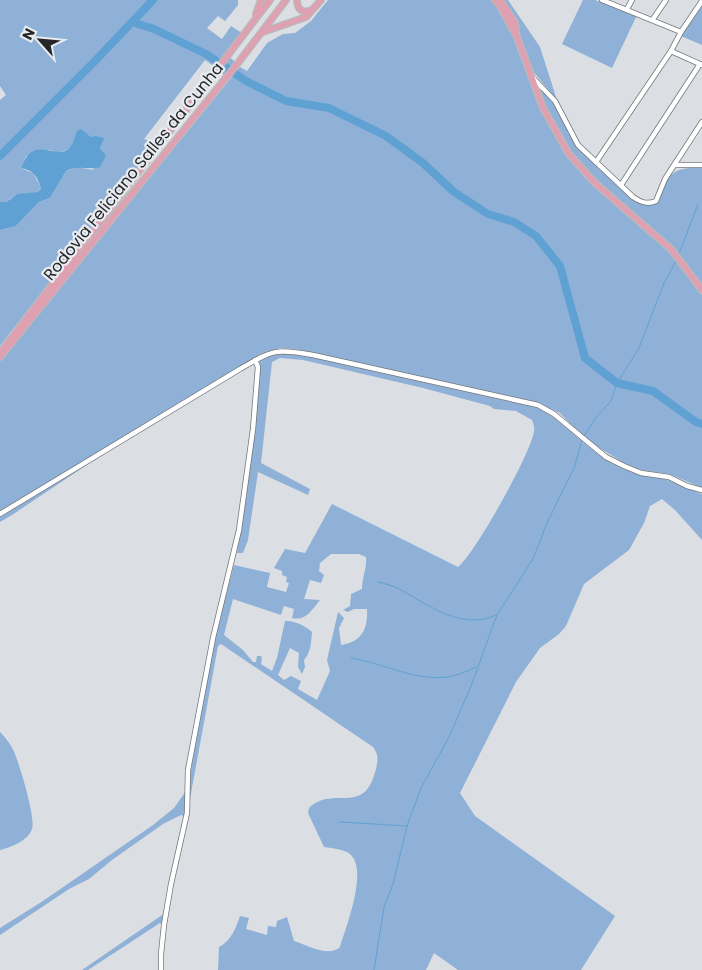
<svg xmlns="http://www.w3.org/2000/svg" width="702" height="970" font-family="Poppins,sans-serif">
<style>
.green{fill:#8fb0d7;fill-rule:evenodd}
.water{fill:#60a1d3}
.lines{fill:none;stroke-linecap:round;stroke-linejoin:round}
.stream{stroke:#60a1d3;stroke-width:1}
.river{stroke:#60a1d3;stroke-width:8}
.minor-casing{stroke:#72767a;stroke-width:6}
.major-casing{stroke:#b9baba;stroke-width:8}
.minor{stroke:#fff;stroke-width:4.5}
.major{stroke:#dfa0b2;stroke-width:5.5}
.labels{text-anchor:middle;stroke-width:4.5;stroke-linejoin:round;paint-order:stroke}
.street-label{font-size:16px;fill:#252628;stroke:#e8ecf1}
</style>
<rect width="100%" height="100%" fill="#dbdfe3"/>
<g class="green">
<polygon points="0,0 238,0 238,5 225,21 218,16 207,28 222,39 231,26 242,33 215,67 205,60 144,139 149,141 153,149 0,346 0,230 16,226 39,202 50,198 66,171 78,167 93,170 103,152 100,148 101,145 87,134 68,149 58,153 50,150 26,156 21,168 33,173 41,187 38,192 11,198 6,202 0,202 0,100 6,95 0,86"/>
<polygon points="328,0 491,0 502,14 508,26 519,49 540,108 566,154 586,179 669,252 702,295 702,488 670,474 641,470 624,463 585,439 560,413 537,403 295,349 280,348 266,352 0,511 0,361 240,67 247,71 267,43 283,34 295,33 311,21"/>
<polygon points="502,0 508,0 540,47 557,100 531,69"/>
<polygon points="583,0 595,0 637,15 612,68 562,44"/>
<polygon points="702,3 702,45 681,36"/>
<polygon points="229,57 237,63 225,76 219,71"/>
<path d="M538,86L553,102L577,146L632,199L654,204C671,177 665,168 702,167V285L673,248L578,163L557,130L540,95Z"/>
<path d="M282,352L312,357L538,407C562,421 581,443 605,459C615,466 628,471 640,475C650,477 661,477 670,481C681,485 691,490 702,494V540L675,510L662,499L650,506L644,523L629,550L584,584L566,626L559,634L540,648L516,682L460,793L475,816L615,916L581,970H458L434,953L426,970H218L219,947C231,941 236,928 240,916L249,918L246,929L267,935L268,926L276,927L277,921L287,917L294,941C307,945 329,958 340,947C346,927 371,864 347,852C340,849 331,848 324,847L308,813L309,808C334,784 364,818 376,769C378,760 379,755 373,747L221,644L218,646L189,804L191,770L215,638L234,565L270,573L267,587L286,592L289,583L286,582L287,577L282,575V571L274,568L285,549L305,553L332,504L458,567C474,555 532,452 534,431C535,428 533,423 532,420L516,411L494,409L490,406L423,388L303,360L280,358L272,362L261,463L310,489L308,495L258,472L248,540L243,553H237L255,430L259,364L260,361L268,356ZM331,554H359L366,557C367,568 362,578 362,589L351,594L350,606L343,610L348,612L354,609H367C368,629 362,642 341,645L339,628L344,618L338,612L327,660L330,671L317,700L298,689L301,681L291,676L284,680L278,675L290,648L299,653L298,667L302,674L305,667L304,660C311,652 311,643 312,632C306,626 294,620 285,621L277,658L272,671L261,664L262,658L261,656H257L256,662H253L243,650L224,635L233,599L281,615L284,606L294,609L292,618C306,621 311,611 320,600L304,599L310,580L321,583L324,575L319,571L320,563Z"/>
<polygon points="91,462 12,515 0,522 0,517"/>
<path d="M0,732C6,738 12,746 15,754C20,767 36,818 32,829C28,841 11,847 0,850Z"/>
<polygon points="186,791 184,816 181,815 163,824 112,860 89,879 69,889 0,935 0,928 43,901 153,825 174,808"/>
<polygon points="165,913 163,925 160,923 88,970 82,970"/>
</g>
<path class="water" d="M81,129L91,137L96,136L104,138L100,148L106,156L100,167C89,171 78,164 66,171L50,198L39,202L16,226L0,230V202H6L18,194L38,192L41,188C37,176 33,170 21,168C34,131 58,164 71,146C74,142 75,136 77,131Z"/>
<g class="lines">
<g class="stream">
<polyline points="679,254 698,204"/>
<polyline points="584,436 597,416 611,401 617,383 639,348 664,283 676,261"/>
<path d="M378,582C386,584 394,586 401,590C428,605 463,631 496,615"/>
<path d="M351,658C383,663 414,681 447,677C457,676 467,671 476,667"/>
<polyline points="340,822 407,826"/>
<polyline points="374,970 384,907 393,884 407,826 421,788 449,737 471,686 497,615 533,559 547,523 574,468 582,440"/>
</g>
<g class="river">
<polyline points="132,22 154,29 206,54 246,81 286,101 329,108 386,136 423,163 454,192 488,214 514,222 536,236 560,266 585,358 617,383 653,391 696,422 702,424"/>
<polyline points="0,156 93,63 153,0"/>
</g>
<g class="minor-casing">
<g id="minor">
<polyline points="602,0 681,32"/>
<polyline points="627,9 632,0"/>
<polyline points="653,19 666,0"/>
<polyline points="671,51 702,65"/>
<path d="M533,78L555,101L578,145L633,197C640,202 647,205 656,201L665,179L702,122"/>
<polyline points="596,162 671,51 681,32 702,1"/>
<polyline points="675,165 702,165"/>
<polyline points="621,185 700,64"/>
<path d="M0,514L240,369C273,350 275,348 313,355L538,405L554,414L606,457L624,466L641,473L669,477L687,486L702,490"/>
<polyline points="161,970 161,954 164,925 171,884 187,813 188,770 213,638 239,530 253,429 258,367 255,360"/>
</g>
</g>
<g class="major-casing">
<g id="major">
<path d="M297,0C297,10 303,14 312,10"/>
<polyline points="495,0 500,6 517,37 543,108 569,154 595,183 671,249 702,290"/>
<polyline points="500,0 515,23 516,33"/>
<polyline points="256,14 261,0"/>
<polyline points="263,32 306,17 321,0"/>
<polyline points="0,353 270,0"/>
<polyline points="0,357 238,63 286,0"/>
</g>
</g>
<use href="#minor" class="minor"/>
<use href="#major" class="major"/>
</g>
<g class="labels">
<g class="street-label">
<text transform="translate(133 171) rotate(-51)" y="6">Rodovia Feliciano Salles da Cunha</text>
</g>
</g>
<g transform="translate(40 40) rotate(297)" stroke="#e8ecf1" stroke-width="4" paint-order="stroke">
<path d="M0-4L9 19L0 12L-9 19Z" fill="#252628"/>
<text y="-8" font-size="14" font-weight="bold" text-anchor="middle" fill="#252628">N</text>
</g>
</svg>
